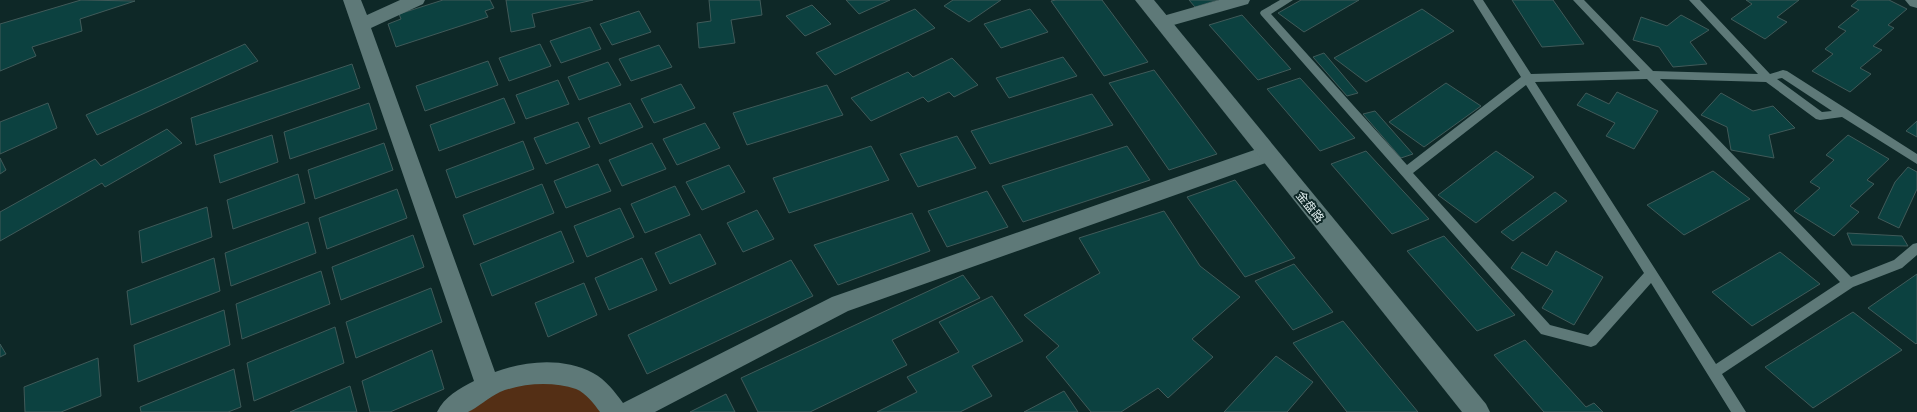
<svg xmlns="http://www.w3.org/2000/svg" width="1917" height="412" font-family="Ubuntu,'Noto Sans SC',sans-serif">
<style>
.green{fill:#542f15}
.building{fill:#0c4140;stroke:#405a59}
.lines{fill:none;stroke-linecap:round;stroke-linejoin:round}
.lane{fill:#5e7978;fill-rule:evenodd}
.street{fill:#5e7978;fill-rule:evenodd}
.secondary{fill:#5e7978;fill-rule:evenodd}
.labels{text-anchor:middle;stroke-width:4;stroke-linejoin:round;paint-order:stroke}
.street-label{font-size:12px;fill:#e1efef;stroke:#0e2827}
</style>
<rect width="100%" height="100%" fill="#0e2827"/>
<polygon class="green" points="553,373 615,412 450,412 458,404"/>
<g class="building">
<polygon points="81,0 135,1 80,19 82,31 32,47 36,56 0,71 0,24"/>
<polygon points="443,0 490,0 494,8 485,11 488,17 396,47 388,24 401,19 399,14"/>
<polygon points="506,0 593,0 532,14 535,27 511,32"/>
<polygon points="709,0 760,0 762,15 731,20 735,43 699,48 697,23 711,21"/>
<polygon points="846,0 890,0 859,14"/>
<polygon points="953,0 1001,0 969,22 944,6"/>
<polygon points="1056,0 1102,0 1148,62 1104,76 1051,1"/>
<polygon points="1189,0 1218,0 1195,7"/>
<polygon points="1301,0 1359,0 1304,32 1278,13"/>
<polygon points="1512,0 1553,0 1584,44 1542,47"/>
<polygon points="1746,0 1799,0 1777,17 1787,22 1765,39 1731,19 1752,4"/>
<polygon points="1858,0 1889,0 1907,9 1888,25 1894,28 1873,46 1882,50 1860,68 1871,74 1850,92 1812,71 1833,54 1825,49 1846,31 1838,27 1859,10 1851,6"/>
<polygon points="812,5 831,24 805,36 786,16"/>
<polygon points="915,9 935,28 835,75 816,53"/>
<polygon points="1030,9 1048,32 1001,48 984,24"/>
<polygon points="1422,9 1454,31 1366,82 1334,58"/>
<polygon points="639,11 651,32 612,45 600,24"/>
<polygon points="1242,15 1291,69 1258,80 1209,25"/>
<polygon points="1681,15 1709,30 1690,42 1707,64 1673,67 1659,47 1633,40 1641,17 1667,26"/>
<polygon points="590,27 601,49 561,63 550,41"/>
<polygon points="245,44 258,61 97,135 86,115"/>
<polygon points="540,44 551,66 509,81 499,58"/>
<polygon points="659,45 672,67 631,81 619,59"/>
<polygon points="1324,53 1358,93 1347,96 1313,57"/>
<polygon points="1063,57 1077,76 1009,98 996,78"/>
<polygon points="952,58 978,85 954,97 949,92 928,102 923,97 871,121 851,98 908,72 913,77"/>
<polygon points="488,61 498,85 425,111 416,86"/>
<polygon points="608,62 621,85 579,100 568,77"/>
<polygon points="352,64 360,88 196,145 191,118"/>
<polygon points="1154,70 1217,154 1169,170 1109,83"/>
<polygon points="1300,78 1355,138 1320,151 1267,89"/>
<polygon points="558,80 569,104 526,119 516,95"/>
<polygon points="1446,83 1481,106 1424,147 1389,122"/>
<polygon points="681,84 695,108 654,123 641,99"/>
<polygon points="827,85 843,115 747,145 733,113"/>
<polygon points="1617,92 1658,111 1634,149 1606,136 1615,123 1577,105 1586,93 1609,104"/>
<polygon points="1721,93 1753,111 1773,106 1795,128 1769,135 1774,158 1731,150 1727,127 1701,115"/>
<polygon points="1092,94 1113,125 990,164 971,131"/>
<polygon points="504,98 515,123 439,151 430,125"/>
<polygon points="48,103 57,128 0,154 0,122"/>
<polygon points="369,103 377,129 290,159 284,132"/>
<polygon points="630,103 643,127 600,144 588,118"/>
<polygon points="1375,111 1413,154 1401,158 1363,114"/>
<polygon points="1917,121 1917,137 1906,131"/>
<polygon points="578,122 590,147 546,164 534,138"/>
<polygon points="705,123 720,148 677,165 663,139"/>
<polygon points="167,129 182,143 105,187 102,183 0,241 0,212 95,159 101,166"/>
<polygon points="272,135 278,162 220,183 214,155"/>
<polygon points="1848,135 1889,159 1867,180 1874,184 1850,206 1859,212 1834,236 1794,211 1820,188 1810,182 1834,160 1826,155"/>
<polygon points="957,136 976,168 918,187 900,154"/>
<polygon points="523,141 534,169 456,198 446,170"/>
<polygon points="384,143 393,170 315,199 308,170"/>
<polygon points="652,143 666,169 622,186 609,160"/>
<polygon points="871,146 889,180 789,213 773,178"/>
<polygon points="1127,146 1150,180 1023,222 1002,186"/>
<polygon points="1366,151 1429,219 1392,234 1331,164"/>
<polygon points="1496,151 1534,177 1476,223 1438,195"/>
<polygon points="0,158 6,170 0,174"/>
<polygon points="598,164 611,191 566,208 554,181"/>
<polygon points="729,165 745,192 702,210 686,182"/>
<polygon points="1908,167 1917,172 1917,189 1899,228 1878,218 1895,182"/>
<polygon points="1713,171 1750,199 1684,235 1647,205"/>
<polygon points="298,174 305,203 233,229 227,200"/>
<polygon points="1235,180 1295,258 1245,277 1187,197"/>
<polygon points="542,184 554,213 474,245 463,215"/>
<polygon points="675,186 690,215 645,233 631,204"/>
<polygon points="397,189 407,218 327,249 319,218"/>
<polygon points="987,191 1008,227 947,247 928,211"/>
<polygon points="1555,192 1567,201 1513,241 1501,232"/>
<polygon points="207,207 212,237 142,263 139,231"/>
<polygon points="620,208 634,237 587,257 574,226"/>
<polygon points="757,210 774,239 743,252 727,223"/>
<polygon points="1164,211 1200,266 1240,297 1192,339 1213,357 1168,398 1158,388 1121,412 1091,412 1046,357 1059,346 1024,315 1100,273 1079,238"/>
<polygon points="912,213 930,251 838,285 814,245"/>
<polygon points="308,222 316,253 231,286 225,253"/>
<polygon points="561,231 574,262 492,296 480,264"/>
<polygon points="1847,233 1902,236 1908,246 1852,245"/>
<polygon points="700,234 716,264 670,284 655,253"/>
<polygon points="413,235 424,267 341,300 332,267"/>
<polygon points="1444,236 1515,315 1477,331 1407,251"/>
<polygon points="1556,251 1603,277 1574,325 1542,308 1553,291 1511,268 1522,252 1547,266"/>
<polygon points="1780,252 1820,284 1752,326 1712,292"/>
<polygon points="214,258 220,291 131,325 127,291"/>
<polygon points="642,258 657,290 609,310 595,278"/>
<polygon points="791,260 813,296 647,374 628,335"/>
<polygon points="1294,264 1333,312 1293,330 1255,281"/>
<polygon points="321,271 330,304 242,339 236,304"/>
<polygon points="1917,274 1917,343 1916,344 1868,308"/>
<polygon points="963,275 980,298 892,340 907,365 810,412 758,412 741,378"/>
<polygon points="584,283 597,315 548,337 535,303"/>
<polygon points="431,288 442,322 356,358 346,322"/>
<polygon points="992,296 1023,341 972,366 992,396 960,412 877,412 917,392 907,377 959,352 939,322"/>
<polygon points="224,310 230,345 138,382 134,345"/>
<polygon points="1853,312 1902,350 1813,408 1765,367"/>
<polygon points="1343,321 1418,412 1347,412 1293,343"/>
<polygon points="335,327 344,363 254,401 247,363"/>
<polygon points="1525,340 1586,407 1594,403 1603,412 1544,412 1494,355"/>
<polygon points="0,344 6,354 0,357"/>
<polygon points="432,350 444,389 390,412 370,412 362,381"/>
<polygon points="1276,356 1313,382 1287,412 1224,412"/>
<polygon points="98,358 101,396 61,412 25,412 24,387"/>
<polygon points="234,369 241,407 228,412 141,412 140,407"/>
<polygon points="350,386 357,412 290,412"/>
<polygon points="1064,391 1078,412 1024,412"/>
<polygon points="726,394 735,412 690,412"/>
</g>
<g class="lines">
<path class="lane" d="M1280,0H1293L1271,14L1407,165L1521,77L1473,0H1483L1531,74L1640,71L1573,0H1584L1653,71L1758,74L1689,0H1700L1770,74L1783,70L1787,71L1917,154V164L1842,117L1820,120L1816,119L1766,82L1660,79L1851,277L1894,260L1913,244L1917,243V255L1902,268L1853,287L1722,374L1746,412H1731L1651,283L1596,345L1591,347L1541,334L1261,15L1260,13L1261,11ZM1782,78L1832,111L1822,112L1777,79ZM1647,79L1840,282L1716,364L1535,82ZM1526,85L1644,273L1588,335L1550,325L1413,173Z"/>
<g class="street">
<path d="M343,0H361L367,15L400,0H425L423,4L371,28L495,372C525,361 563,357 593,373C606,380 615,392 623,403L832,297L1260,148L1267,146L1274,148L1278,154L1274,160L848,311L655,412H600C594,404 586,393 576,389C553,381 522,383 500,392C489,397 477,408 468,412C462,412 444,412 437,412C444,397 460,388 474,381Z"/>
<polygon points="1219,0 1250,0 1248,4 1163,28 1156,26 1154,22 1156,18"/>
<polygon points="1905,0 1917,0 1917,8 1910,6"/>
</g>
<polygon class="secondary" points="1135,0 1154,0 1486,404 1490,412 1462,412"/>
</g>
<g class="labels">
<g class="street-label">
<text transform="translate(1310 207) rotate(51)" y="4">金盘路</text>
</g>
</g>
</svg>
